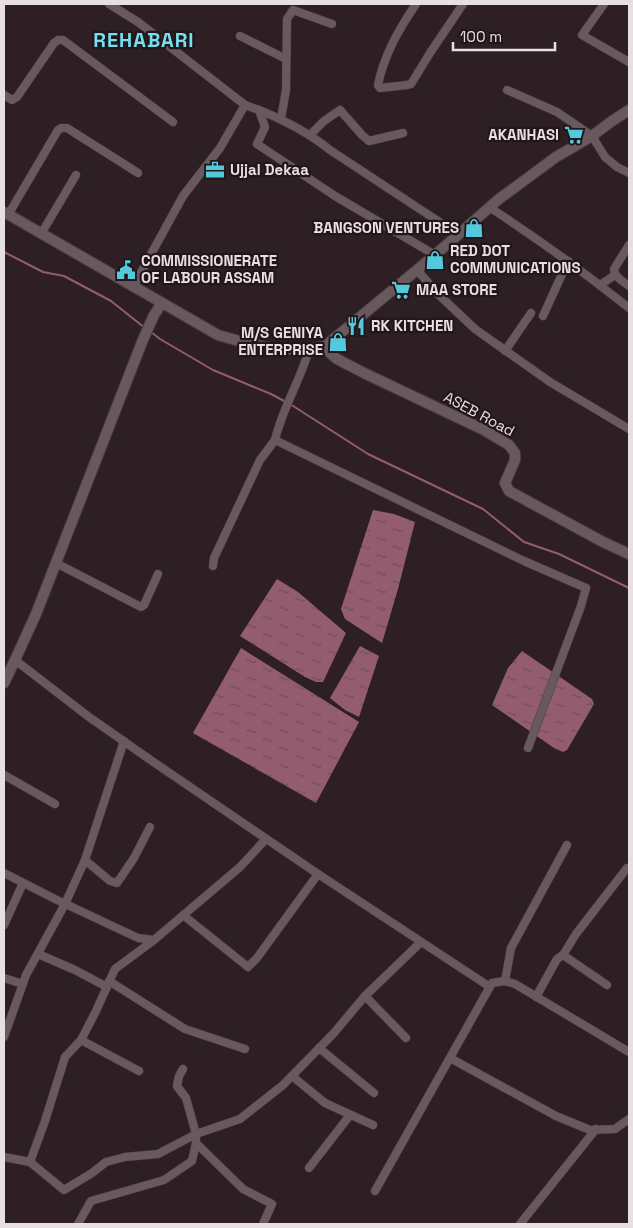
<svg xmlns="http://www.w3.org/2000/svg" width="633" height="1228" font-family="'Space Grotesk',sans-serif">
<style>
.water{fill:url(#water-ripples)}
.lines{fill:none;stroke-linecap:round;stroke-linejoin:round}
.stream{stroke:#935d6f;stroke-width:2}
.street-casing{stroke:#483c40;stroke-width:9}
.secondary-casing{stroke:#483c40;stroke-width:12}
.street{stroke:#69595e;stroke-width:8}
.secondary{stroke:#69595e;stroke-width:10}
.labels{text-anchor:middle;stroke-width:4.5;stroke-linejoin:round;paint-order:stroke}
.poi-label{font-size:15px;font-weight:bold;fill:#e8dfe1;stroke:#23161a;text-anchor:start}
.street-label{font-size:15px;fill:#e8dfe1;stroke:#23161a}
.district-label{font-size:20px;font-weight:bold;letter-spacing:1px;fill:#76dfef;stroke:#23161a}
</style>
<defs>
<pattern id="water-ripples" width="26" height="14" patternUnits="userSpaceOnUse" patternTransform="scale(1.25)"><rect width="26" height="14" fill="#935d6f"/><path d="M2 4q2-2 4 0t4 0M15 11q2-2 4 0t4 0" fill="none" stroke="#6c505a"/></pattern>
</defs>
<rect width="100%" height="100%" fill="#2d1f24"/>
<g class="water">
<polygon points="373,510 394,514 415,522 398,589 382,643 345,619 341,609"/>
<polygon points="277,579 298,592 346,633 323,682 316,682 305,677 240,636"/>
<polygon points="360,646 379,656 359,717 345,710 330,698"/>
<polygon points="241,648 359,722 316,803 193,733"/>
<polygon points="522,651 592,699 594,704 567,750 563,752 554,748 492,705 508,668"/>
</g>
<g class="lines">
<g class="stream">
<polyline points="4,252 43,272 64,276 111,301 145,328"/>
<polyline points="151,332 160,339 213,370 271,394 286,402"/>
<polyline points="290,404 368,454 483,509 524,542 559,554 629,588"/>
</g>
<g class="street-casing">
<g id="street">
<polyline points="109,4 138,22 245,105 259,110 265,127 257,144 335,196 435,255"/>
<path d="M416,4C399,29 384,55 378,85L380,88L407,85L411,84L430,53L463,4"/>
<polyline points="604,4 582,35 629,62"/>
<polyline points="240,36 286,59"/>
<polyline points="507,90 557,112 592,136 605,157 617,167 629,173"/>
<polyline points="4,95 12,100 17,97 54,43 58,40 63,40 173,122"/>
<path d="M259,110C284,120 309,133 330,150L447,227L457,236"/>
<polyline points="281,119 286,90 287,19 293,10 332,24"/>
<polyline points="310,135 324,121 340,110 362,135 369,141 403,133"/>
<path d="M489,207C538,239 584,272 629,308"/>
<polyline points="8,215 58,130 61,128 67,128 138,173"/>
<polyline points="41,234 76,175"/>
<path d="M629,245L614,269C615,278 623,281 629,286"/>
<polyline points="417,270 439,295 475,329 550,382 629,429"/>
<polyline points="600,285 615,275"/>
<polyline points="133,287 183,196 220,148 245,105"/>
<polyline points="543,316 568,261"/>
<path d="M309,350C300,381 282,409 275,440L524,561L586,588L581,606L528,748"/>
<polyline points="505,351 531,313"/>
<polyline points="56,563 141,607 144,605 158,574"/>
<polyline points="213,566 214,558 260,460 275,440"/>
<polyline points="15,660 89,717 152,761 318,874 490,987"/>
<polyline points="4,775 55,804"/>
<polyline points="85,860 110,881 117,883 134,858 150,827"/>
<polyline points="4,873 55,899 138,938 154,940 240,867 266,839"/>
<polyline points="183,915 248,967 257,958 318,874"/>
<polyline points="4,925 23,883"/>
<polyline points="38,954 75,970 107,987"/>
<polyline points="563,955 576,934 627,868"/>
<polyline points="4,978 23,984"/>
<polyline points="109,981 185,1029 245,1049"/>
<polyline points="505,981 511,948 567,845"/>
<polyline points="365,996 406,1038"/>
<polyline points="536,997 557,959 563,955 607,985"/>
<polyline points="4,1037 26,975 65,904 85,860 124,741"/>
<polyline points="81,1040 139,1071"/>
<polyline points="319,1048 374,1093"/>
<polyline points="450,1058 556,1116 590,1130 615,1129 629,1119"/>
<polyline points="292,1076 325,1103 373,1125"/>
<polyline points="4,1157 30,1162 64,1190 92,1173 106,1162 125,1157 158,1154 196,1134 186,1098 177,1086 179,1076 183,1069"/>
<polyline points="30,1162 45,1121 65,1057 81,1040 96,1011 115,969 154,940"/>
<polyline points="309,1168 350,1115"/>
<polyline points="375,1191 492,983 505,981 515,984 629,1052"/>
<polyline points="78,1224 91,1201 164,1180 192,1161 196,1143"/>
<polyline points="263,1224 272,1204 243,1189 196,1143 196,1134 240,1119 283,1085 333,1034 365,996 421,942"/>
<polyline points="520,1224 596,1129"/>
</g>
</g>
<g class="secondary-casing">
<g id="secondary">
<path d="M4,212L218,335C255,346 287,354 325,346L435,255L499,199L556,157L592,136L612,121L629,110"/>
<polyline points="325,346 330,353 337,359 364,373 484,430 509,445 515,453 515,460 505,483 509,491 603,542 629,554"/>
<polyline points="4,683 15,660 36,614 142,342 154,315 162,303"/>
</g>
</g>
<use href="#street" class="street"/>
<use href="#secondary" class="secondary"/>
</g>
<defs>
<g id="supermarket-bare" transform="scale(1.5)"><path d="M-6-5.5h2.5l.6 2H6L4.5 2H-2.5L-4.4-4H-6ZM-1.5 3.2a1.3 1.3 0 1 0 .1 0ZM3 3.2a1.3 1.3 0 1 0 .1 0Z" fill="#53cadc" stroke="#23161a" stroke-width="2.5" paint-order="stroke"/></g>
<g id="office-bare" transform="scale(1.5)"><path d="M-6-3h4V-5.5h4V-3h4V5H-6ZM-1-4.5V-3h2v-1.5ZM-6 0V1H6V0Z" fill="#53cadc" stroke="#23161a" stroke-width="2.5" paint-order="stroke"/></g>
<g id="shop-bare" transform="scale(1.5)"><path d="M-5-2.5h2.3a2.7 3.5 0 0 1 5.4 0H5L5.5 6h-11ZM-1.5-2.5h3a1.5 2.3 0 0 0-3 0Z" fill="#53cadc" stroke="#23161a" stroke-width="2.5" paint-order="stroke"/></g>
<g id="civic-bare" transform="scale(1.5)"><path d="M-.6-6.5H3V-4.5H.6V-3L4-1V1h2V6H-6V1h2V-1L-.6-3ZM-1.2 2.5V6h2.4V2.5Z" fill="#53cadc" stroke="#23161a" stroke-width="2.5" paint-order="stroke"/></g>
<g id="restaurant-bare" transform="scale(1.5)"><path d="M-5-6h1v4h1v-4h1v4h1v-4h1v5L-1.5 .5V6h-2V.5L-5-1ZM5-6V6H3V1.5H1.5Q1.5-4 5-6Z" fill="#53cadc" stroke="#23161a" stroke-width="2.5" paint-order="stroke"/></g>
</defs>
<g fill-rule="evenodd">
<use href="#supermarket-bare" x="574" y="135"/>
<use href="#office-bare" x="215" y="170"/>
<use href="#shop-bare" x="474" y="228"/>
<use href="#shop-bare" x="435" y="260"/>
<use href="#civic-bare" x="126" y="270"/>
<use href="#supermarket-bare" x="401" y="290"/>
<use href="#restaurant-bare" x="356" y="326"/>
<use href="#shop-bare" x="338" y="342"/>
</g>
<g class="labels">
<g class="poi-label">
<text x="559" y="140" text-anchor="end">AKANHASI</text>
<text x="230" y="175">Ujjal Dekaa</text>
<text x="459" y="233" text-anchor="end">BANGSON VENTURES</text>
<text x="450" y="256">RED DOT<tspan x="450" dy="17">COMMUNICATIONS</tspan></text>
<text x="141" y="266">COMMISSIONERATE<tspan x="141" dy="17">OF LABOUR ASSAM</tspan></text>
<text x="416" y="295">MAA STORE</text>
<text x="371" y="331">RK KITCHEN</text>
<text x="323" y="338" text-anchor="end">M/S GENIYA<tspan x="323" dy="17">ENTERPRISE</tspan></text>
</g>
<g class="street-label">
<text transform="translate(479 414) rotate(28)" y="5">ASEB Road</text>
</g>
<g class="district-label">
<text x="144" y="47">REHABARI</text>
</g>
</g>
<rect width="633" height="1228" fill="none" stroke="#e8dfe1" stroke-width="10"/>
<path d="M453 42v8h102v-8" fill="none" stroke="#e8dfe1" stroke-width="2.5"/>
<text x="460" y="42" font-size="15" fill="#e8dfe1" stroke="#23161a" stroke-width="4" paint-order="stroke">100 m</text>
</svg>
